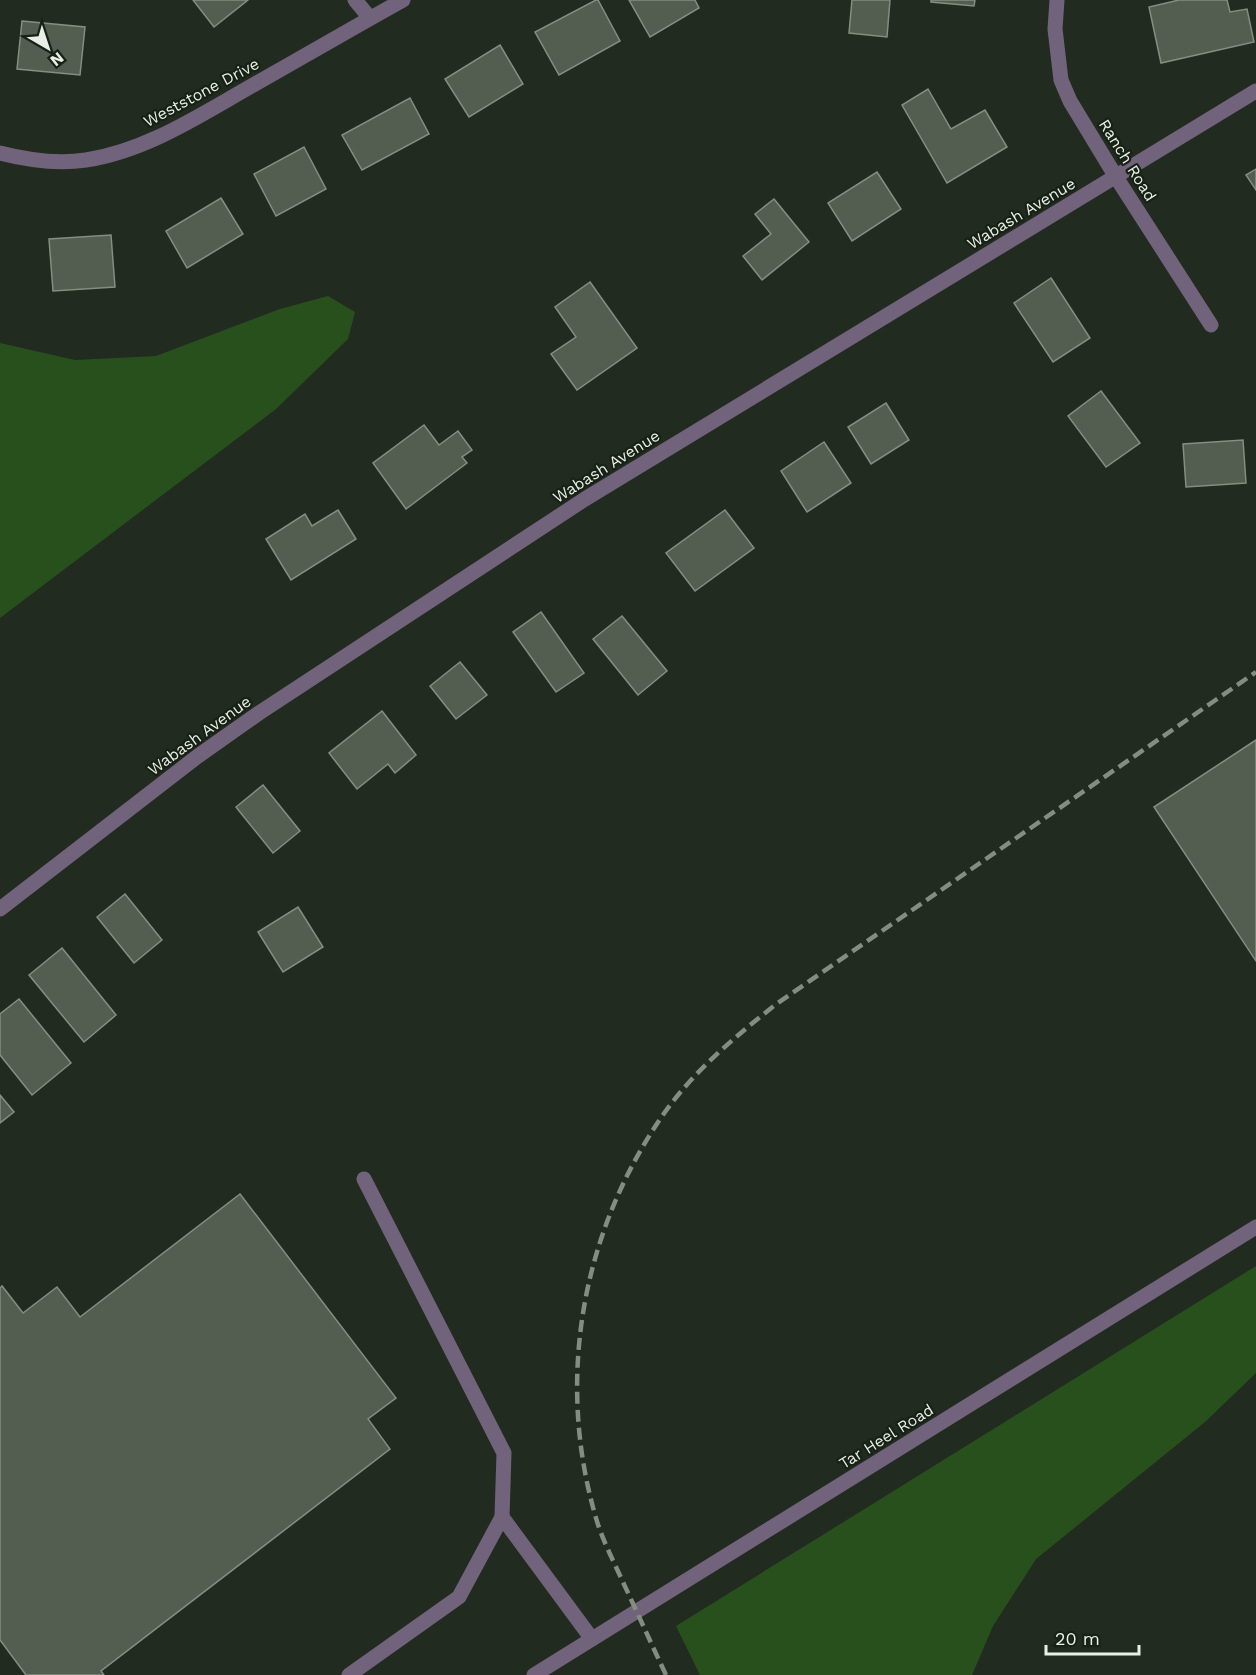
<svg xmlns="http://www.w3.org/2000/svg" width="1256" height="1675" font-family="'Work Sans',sans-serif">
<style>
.green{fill:#28501d}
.building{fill:#535d50;stroke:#838f80;stroke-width:1.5}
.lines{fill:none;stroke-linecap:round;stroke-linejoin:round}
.minor{stroke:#72637c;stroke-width:15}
.rail{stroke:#858d83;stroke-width:4.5;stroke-dasharray:12 6;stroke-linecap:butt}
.labels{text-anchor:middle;stroke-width:4.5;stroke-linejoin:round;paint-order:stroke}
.street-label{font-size:16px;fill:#e9efe7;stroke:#182116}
</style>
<rect width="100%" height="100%" fill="#222b1f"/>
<g class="green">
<polygon points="328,296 355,312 348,339 276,409 0,618 0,343 75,360 156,356 280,309"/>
<polygon points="1256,1266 1256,1373 1205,1422 1036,1559 993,1626 972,1675 700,1675 676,1626"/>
</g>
<g class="building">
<polygon points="193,0 248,0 214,27"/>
<polygon points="596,0 598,0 620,41 559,75 535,32"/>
<polygon points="629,0 695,0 699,8 650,37"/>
<polygon points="852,0 890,0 887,37 849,33"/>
<polygon points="931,0 975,0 974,6 931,2"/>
<polygon points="1179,0 1227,0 1230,12 1247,9 1254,42 1161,63 1149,7"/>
<polygon points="22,21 85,27 80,75 17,69"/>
<polygon points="500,45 523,84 469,117 445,79"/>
<polygon points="928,89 951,129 985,110 1007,147 947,183 902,105"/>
<polygon points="410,98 429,134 362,170 342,135"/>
<polygon points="304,147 326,189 276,216 254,174"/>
<polygon points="1256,169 1256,190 1246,175"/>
<polygon points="877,172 901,209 852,241 828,203"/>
<polygon points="221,198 243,234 187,268 166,231"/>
<polygon points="774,199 809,242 762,280 743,256 771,234 755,214"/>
<polygon points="111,235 115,287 53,291 49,239"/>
<polygon points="1051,278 1090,338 1053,362 1014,303"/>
<polygon points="590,282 637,348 577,390 551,354 576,337 555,307"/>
<polygon points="1101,391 1140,443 1106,467 1068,416"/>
<polygon points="886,403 909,440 871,464 848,427"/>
<polygon points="424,425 439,445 458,431 472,450 462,457 467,463 406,509 373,463"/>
<polygon points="1243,440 1246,483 1186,487 1183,444"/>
<polygon points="824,442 851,483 807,512 781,471"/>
<polygon points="338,510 356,539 291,580 266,539 305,514 312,526"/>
<polygon points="725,510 754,548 695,591 666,553"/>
<polygon points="541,612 584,673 556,692 513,632"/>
<polygon points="622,616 667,671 638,695 593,639"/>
<polygon points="460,662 487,695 456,719 430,686"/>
<polygon points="382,711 416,755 395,773 388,764 357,789 329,753"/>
<polygon points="1256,740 1256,961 1154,807"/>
<polygon points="263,785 300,831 273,853 236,807"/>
<polygon points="125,894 162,940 134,963 97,917"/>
<polygon points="298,907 323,947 283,972 258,932"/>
<polygon points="62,948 116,1015 84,1042 29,975"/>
<polygon points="19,999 71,1063 32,1095 0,1055 0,1014"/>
<polygon points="0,1095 14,1112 0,1123"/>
<polygon points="240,1194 396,1398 368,1419 390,1449 101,1671 104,1675 26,1675 0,1640 0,1288 2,1286 23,1313 57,1287 80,1317"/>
</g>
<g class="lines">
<g class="minor">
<polyline points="355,0 370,18"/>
<polyline points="1057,0 1055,29 1061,80 1070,101 1116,177 1211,325"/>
<path d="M0,153C27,160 58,164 86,160C145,151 197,117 248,88C299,59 351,29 403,0"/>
<polyline points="0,909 198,756 259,713 585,499 1256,91"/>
<polyline points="364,1179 504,1453 502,1517"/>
<polyline points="349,1675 459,1597 502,1517 592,1639"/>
<polyline points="534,1675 1256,1227"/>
</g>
<path class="rail" d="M666,1675C651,1643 637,1612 622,1580C613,1560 602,1539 596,1518C555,1379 582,1230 665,1112C695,1070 736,1036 775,1005L1256,672"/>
</g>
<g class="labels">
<g class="street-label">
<text transform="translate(201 92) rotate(-28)" y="6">Weststone Drive</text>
<text transform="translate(1128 160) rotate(58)" y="6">Ranch Road</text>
<text transform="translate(1021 213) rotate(-31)" y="6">Wabash Avenue</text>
<text transform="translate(606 466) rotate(-32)" y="6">Wabash Avenue</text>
<text transform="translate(199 735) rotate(-36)" y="6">Wabash Avenue</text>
<text transform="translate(886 1436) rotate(-32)" y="6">Tar Heel Road</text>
</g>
</g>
<g transform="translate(48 48) rotate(141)" stroke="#182116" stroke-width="4.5" paint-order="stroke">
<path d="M0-4.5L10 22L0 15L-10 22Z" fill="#e9efe7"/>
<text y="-9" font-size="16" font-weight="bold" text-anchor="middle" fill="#e9efe7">N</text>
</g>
<path d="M1046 1645v9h93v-9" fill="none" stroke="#e9efe7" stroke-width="3"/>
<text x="1055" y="1645" font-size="18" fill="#e9efe7" stroke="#182116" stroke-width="4.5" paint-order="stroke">20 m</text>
</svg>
